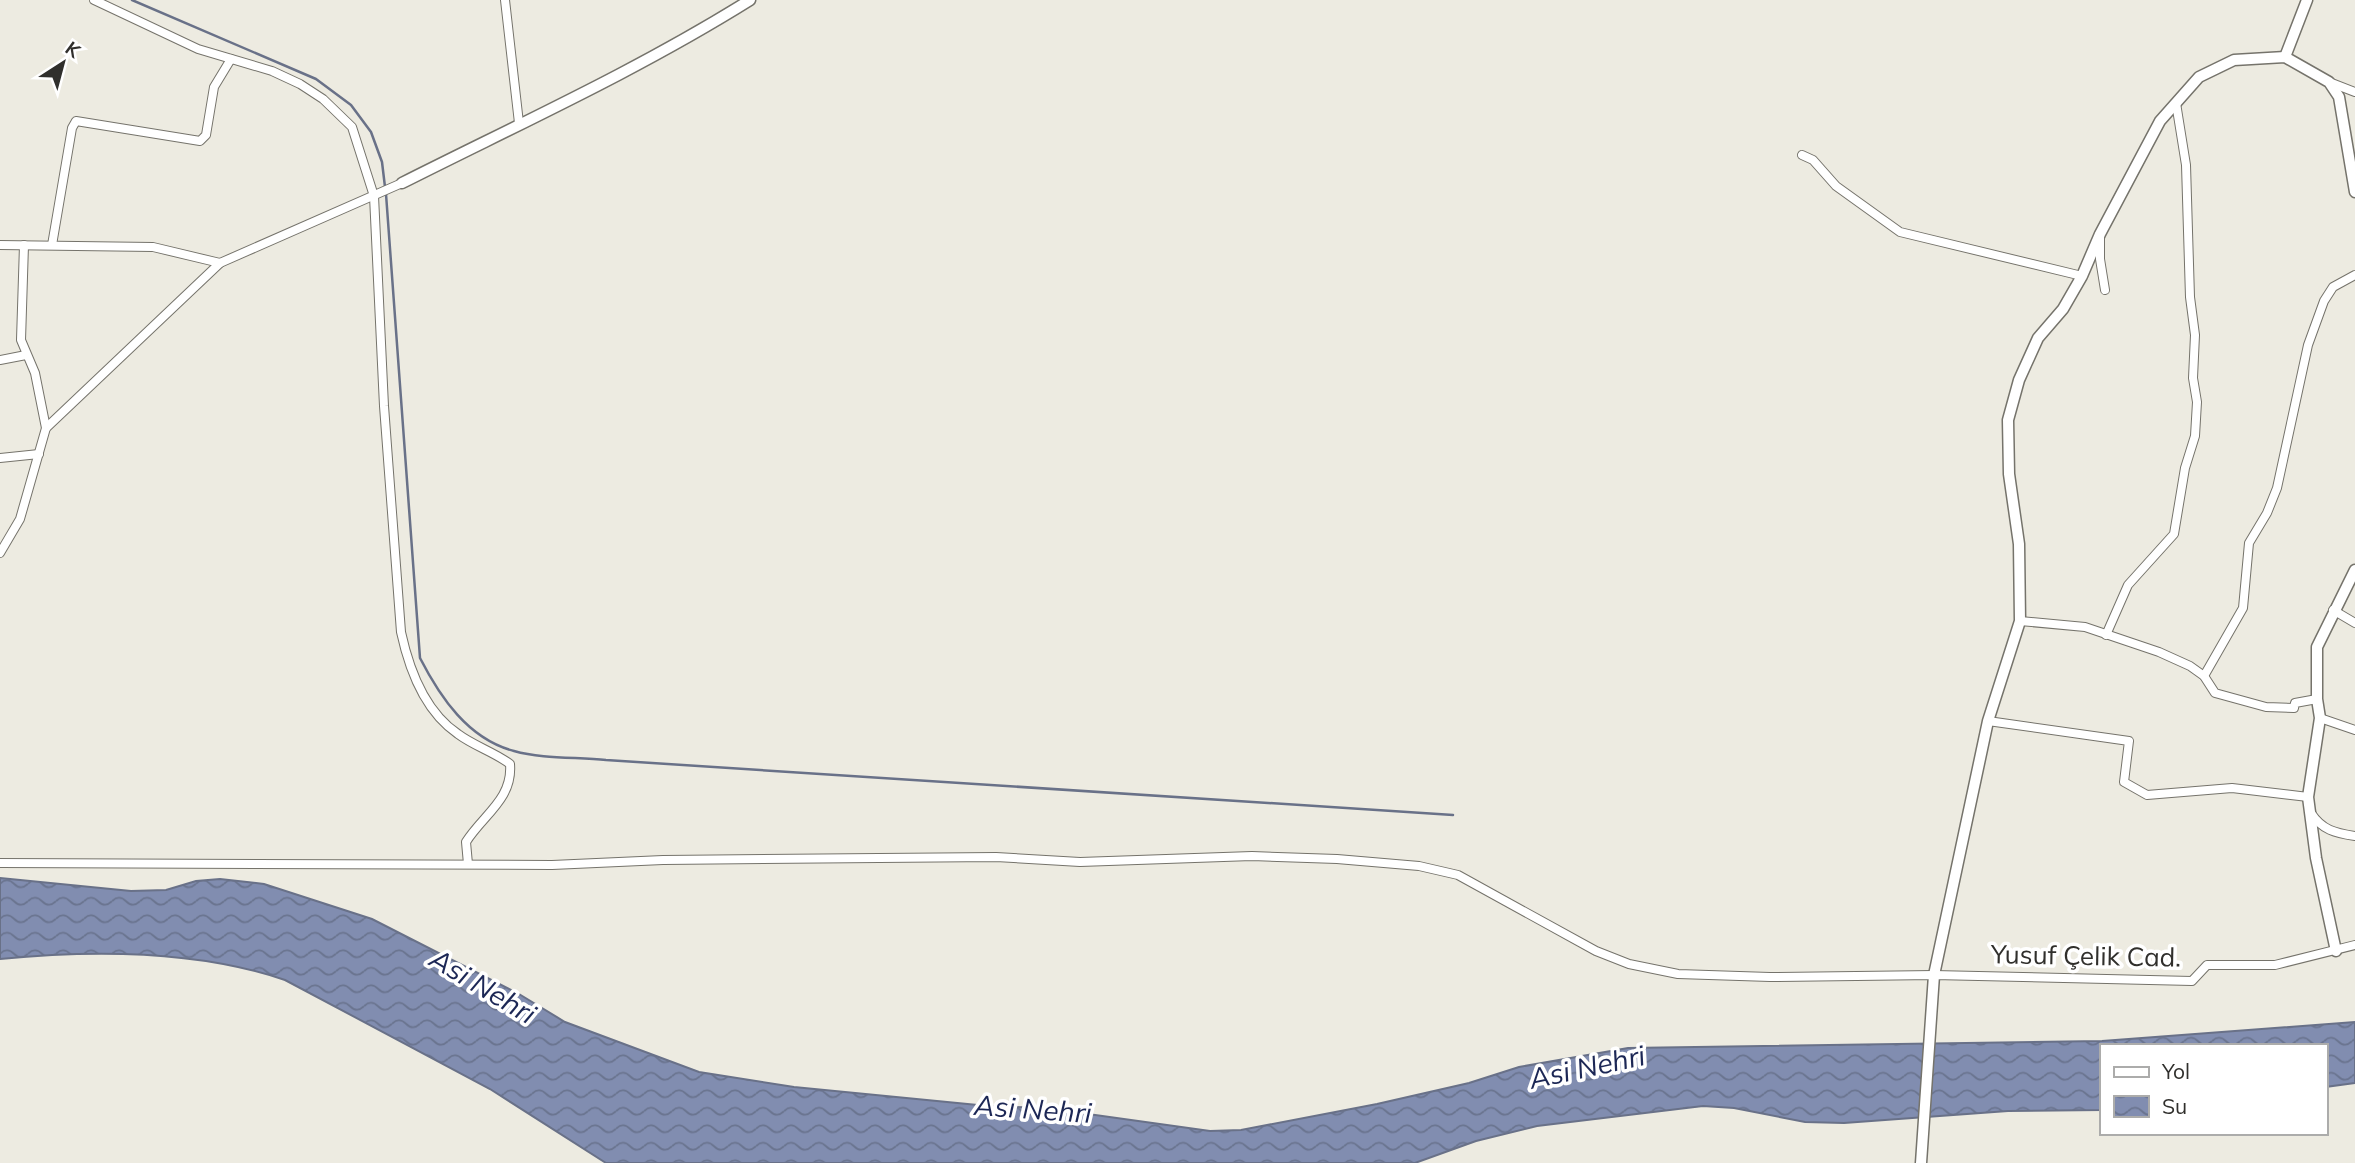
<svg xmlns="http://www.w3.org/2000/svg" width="2355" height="1163" font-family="Mulish,sans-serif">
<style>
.water{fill:url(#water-waves);stroke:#697188;stroke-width:2}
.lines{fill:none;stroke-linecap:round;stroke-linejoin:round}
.stream{stroke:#697188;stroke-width:2.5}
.street-casing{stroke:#75736b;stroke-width:10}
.secondary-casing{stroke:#75736b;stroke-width:13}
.street{stroke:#fff;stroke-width:8}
.secondary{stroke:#fff;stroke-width:10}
.labels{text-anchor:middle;stroke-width:7;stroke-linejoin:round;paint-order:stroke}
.street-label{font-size:26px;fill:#302f2c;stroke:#fff}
.water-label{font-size:28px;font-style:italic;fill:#1c2755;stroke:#fff}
</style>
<defs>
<pattern id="water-waves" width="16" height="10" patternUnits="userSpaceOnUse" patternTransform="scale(1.75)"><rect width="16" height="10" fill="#818db0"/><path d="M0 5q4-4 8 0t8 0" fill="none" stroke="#6a748f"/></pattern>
</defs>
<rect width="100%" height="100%" fill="#edebe1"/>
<path class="water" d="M0,878L131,891L166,890L196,881L220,879L264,884L372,919L519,994L565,1022L699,1072L794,1087L988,1106L1045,1108L1210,1131L1241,1130L1377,1104L1469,1083L1519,1067L1628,1048L2102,1041L2355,1022V1083L2325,1087V1046H2101V1110L2008,1111L1844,1123L1805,1122L1734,1108L1703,1106L1537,1126L1476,1141L1415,1163H606L490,1089L285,980C197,950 92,950 0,959Z"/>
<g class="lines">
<g class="stream">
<polyline points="132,0 316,79 351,105 371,132 382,162 385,187"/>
<path d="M386,194L420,658C440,697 468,739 514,751C542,759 577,757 606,760L1453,815"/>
</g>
<g class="street-casing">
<g id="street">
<path d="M94,0L198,49L272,71L300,84L323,99L352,127L374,196L384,406L401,632C409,669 424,711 458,734C474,746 494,752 510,764C513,799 483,815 466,842L468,864"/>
<polyline points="505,0 519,123"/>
<polyline points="2329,82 2355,92"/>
<polyline points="1802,155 1813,160 1836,186 1900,232 2082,276"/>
<polyline points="2100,237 2100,259 2105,290"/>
<polyline points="0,245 153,247 220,263 402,183"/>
<polyline points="24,245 21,340 35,373 46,428"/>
<polyline points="52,245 72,128 76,121 200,141 206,135 214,87 231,59"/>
<polyline points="0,360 26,355"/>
<polyline points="0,458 39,454"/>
<polyline points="0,553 20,519 46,428 220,263"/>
<polyline points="2333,610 2355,623"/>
<polyline points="2020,621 2085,627 2159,652 2190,666 2204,676 2215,693 2266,707 2294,708 2295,703 2317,699"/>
<polyline points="2106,635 2128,585 2174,534 2185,468 2195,436 2197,402 2193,378 2195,335 2190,297 2186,165 2176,103"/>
<polyline points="2204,676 2243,608 2249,543 2267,513 2277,488 2308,345 2324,301 2333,287 2355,275"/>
<polyline points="2320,718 2355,730"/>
<polyline points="1988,721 2129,741 2124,782 2147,795 2232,788 2308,797"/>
<path d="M2311,813C2322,830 2335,833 2355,836"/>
<polyline points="0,863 552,865 663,860 996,857 1080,862 1252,856 1337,859 1419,866 1458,875 1596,951 1629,964 1678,974 1770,977 1934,975 2192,981 2207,965 2275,965 2355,945"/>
</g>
</g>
<g class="secondary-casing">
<g id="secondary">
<polyline points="2285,57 2307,0"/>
<path d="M402,183C519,124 638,70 750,0"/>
<polyline points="2336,951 2316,858 2308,797 2320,718 2317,699 2317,647 2355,570"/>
<polyline points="1921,1163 1934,975 1988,721 2020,621 2019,544 2009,474 2008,420 2019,380 2038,338 2063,309 2082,276 2100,234 2160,121 2199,77 2234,60 2285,57 2329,82 2339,97 2355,192"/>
</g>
</g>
<use href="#street" class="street"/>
<use href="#secondary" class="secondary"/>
</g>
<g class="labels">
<g class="street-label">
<text transform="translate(2086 956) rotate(1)" y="9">Yusuf Çelik Cad.</text>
</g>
<g class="water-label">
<text transform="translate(483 986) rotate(31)" y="10">Asi Nehri</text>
<text transform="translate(1587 1067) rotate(-12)" y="10">Asi Nehri</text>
<text transform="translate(1033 1109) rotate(4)" y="10">Asi Nehri</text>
</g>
</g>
<rect x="2100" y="1044" width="228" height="91" fill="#ffffff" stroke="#acacab" stroke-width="2"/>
<rect x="2114" y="1067" width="35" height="10" fill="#ffffff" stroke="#acacab" stroke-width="2"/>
<text x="2162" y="1079" font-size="21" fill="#302f2c">Yol</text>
<rect x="2114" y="1096" width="35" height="21" fill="url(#water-waves)" stroke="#acacab" stroke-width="2"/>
<text x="2162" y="1114" font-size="21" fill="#302f2c">Su</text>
<g transform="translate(63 63) rotate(36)" stroke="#ffffff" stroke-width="5" paint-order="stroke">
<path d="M0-5L12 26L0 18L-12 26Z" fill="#302f2c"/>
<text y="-10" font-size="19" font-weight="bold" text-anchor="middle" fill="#302f2c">K</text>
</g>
</svg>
